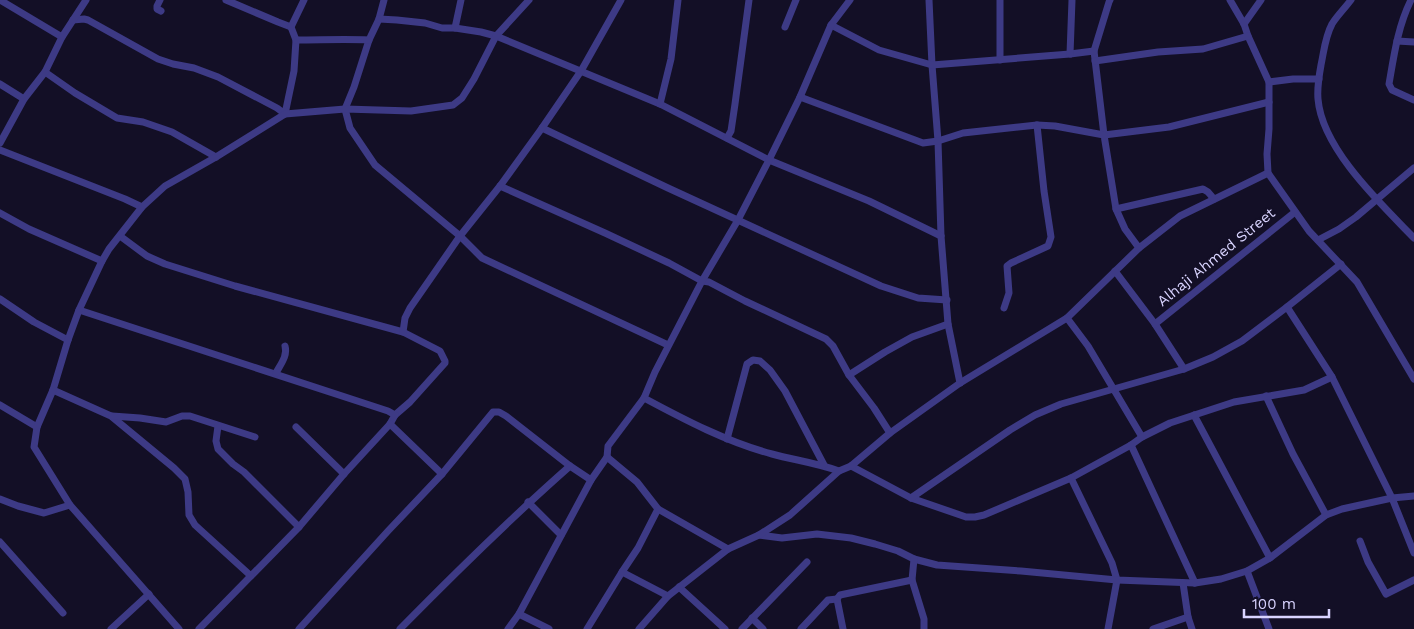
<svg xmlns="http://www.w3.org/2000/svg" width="1414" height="629" font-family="'Work Sans',sans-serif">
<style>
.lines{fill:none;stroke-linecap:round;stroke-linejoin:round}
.minor{stroke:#3d3a85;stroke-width:7}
.labels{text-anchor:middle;stroke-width:4.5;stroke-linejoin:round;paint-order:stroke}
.street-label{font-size:15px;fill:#d9d4ff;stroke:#130f26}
</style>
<rect width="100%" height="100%" fill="#130f26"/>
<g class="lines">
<g class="minor">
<polyline points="0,0 62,37"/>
<polyline points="160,0 157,6 157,9 161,11"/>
<polyline points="226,0 278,22 291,27"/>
<polyline points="384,0 379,19 369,40 354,87 345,109 350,128 375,165 460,236 482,258 668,345"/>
<polyline points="929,0 932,65 938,141 941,236 948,324 960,383"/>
<polyline points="1000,0 1000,60"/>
<polyline points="1110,0 1109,2 1094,51 1104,135 1169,127 1269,102"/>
<polyline points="1230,0 1244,24 1248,36 1269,82 1269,129 1267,154 1268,173 1309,231 1357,282 1414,379"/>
<path d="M1351,0C1345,8 1337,16 1332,24C1325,37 1324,51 1321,65C1319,76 1317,88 1318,99C1322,149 1381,204 1414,238"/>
<path d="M1411,0C1398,26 1394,55 1389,84L1392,90L1414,100"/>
<polyline points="379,19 397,20 425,23 442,28 455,28 481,32 496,36 660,104 769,160 869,201 941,236"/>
<polyline points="73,20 84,19 88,20 158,59 173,64 194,68 218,77 277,108 285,114 294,71 296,40 291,27 304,0"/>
<polyline points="1244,24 1261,0"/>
<polyline points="831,25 879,50 932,65 1070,54 1094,51"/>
<polyline points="785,27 796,0"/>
<polyline points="455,28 461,0"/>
<path d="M296,40C321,40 345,39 369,40"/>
<polyline points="1397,41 1414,42"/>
<polyline points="1070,54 1072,0"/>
<polyline points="1095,61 1158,52 1203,49 1248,36"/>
<polyline points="45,72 75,93 117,118 143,122 172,132 216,157"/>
<polyline points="1269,82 1293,79 1319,79"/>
<polyline points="0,84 24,99"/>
<polyline points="800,97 923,143 938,141 963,133 1037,125 1055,126 1104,135 1116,209 1125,229 1139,248 1180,216 1268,173"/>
<polyline points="660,104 671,59 678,0"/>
<polyline points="542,128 668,188 881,286 918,298 947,300"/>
<polyline points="727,138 731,131 735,104 749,0"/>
<polyline points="0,143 24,99 45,72 62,37 86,0"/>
<polyline points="0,150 125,199 142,207"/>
<polyline points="500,186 605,233 669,263 702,281 709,282 745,301 826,339 833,346 849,375 874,408 890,433"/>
<polyline points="1116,209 1203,189 1208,192 1214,199"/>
<polyline points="0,213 29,229 102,261"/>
<polyline points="120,236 147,256 165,264 235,286 403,332 440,351 445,361 445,363 410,402 395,415"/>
<polyline points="1318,240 1339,229 1356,217 1414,168"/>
<polyline points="1139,248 1067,318 1088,346 1142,437"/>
<polyline points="1115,271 1155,324 1184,369"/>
<polyline points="0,299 34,322 68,340"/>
<polyline points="1287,307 1332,377 1392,498 1414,553"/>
<polyline points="1004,308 1009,293 1007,266 1011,263 1048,246 1051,237 1044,191 1037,125"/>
<polyline points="79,310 388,411 395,415 390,424 344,474 299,527 199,629"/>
<polyline points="1155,324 1295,212"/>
<polyline points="403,332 405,318 410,308 460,236 500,186 542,128 581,71 621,0"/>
<path d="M276,373C280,365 288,356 285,346"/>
<polyline points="849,375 885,352 912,337 948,324"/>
<polyline points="53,390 111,416 174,468 185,479 188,492 189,515 195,525 251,576"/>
<polyline points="1266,396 1293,454 1326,515"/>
<path d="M644,398C685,420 727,442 772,454C794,460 817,463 839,471"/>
<polyline points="0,405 37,427"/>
<polyline points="1194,415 1270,558"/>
<polyline points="112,416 140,418 166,422 182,416 190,416 255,437"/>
<polyline points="390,424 442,474"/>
<polyline points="218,426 216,441 218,449 233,464 244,472 299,527"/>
<polyline points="296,427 344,474"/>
<polyline points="727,439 747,364 753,360 760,361 770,370 785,391 824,465"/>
<polyline points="1131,445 1195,583"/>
<polyline points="607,457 637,482 658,509 728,549"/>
<polyline points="851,466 911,498 966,517 975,517 984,515 1071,478 1131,445 1142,437 1170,423 1234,402 1304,390 1332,377"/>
<polyline points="1071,478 1112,563 1117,580 1108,629"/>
<polyline points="911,498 1010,430 1035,415 1061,404 1184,369 1213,357 1242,341 1287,307 1341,264"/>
<polyline points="0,499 18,506 44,513 70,505"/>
<polyline points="528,502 561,535"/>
<polyline points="759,535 782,538 817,534 851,538 875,544 898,551 914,559 937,565 1021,571 1117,580 1195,583 1221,579 1247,571 1270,558 1326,515 1342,509 1392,498 1414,496"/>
<polyline points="1360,541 1368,562 1386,594 1414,580"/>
<polyline points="0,542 63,613"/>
<polyline points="914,559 912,580 924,619 924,629"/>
<polyline points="1247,571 1269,629"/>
<polyline points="622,572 668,596"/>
<polyline points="1183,583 1188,617 1192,629"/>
<polyline points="679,587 725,629"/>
<polyline points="519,614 549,629"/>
<polyline points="752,618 763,629"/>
<polyline points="111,629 149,594"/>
<polyline points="179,629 70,505 34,447 37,427 53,390 68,340 79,310 102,261 109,249 142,207 165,186 216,157 285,114 345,109 411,111 453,105 462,98 474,79 496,36 529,0"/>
<polyline points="299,629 388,531 442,474 493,412 499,412 506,416 570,466 591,480"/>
<path d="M400,629C455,573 511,518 570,466"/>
<polyline points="508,629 519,614 591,480 607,457 608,446 644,398 655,372 702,281 738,220 769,160 800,97 831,25 850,0"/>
<polyline points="587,629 622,572 638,548 658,509"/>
<polyline points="639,629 668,596 728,549 759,535 790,515 839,471 851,466 890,433 960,383 1067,318"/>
<polyline points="742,629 807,562"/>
<polyline points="801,629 828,600 837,599"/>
<polyline points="843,629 837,599 840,595 912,580"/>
<polyline points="1153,629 1188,617"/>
</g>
</g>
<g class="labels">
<g class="street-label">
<text transform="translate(1216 257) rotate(-39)" y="5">Alhaji Ahmed Street</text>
</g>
</g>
<path d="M1244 609v8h85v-8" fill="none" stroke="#d9d4ff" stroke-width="2.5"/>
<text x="1252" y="609" font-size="15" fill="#d9d4ff" stroke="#130f26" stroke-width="4" paint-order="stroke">100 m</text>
</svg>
